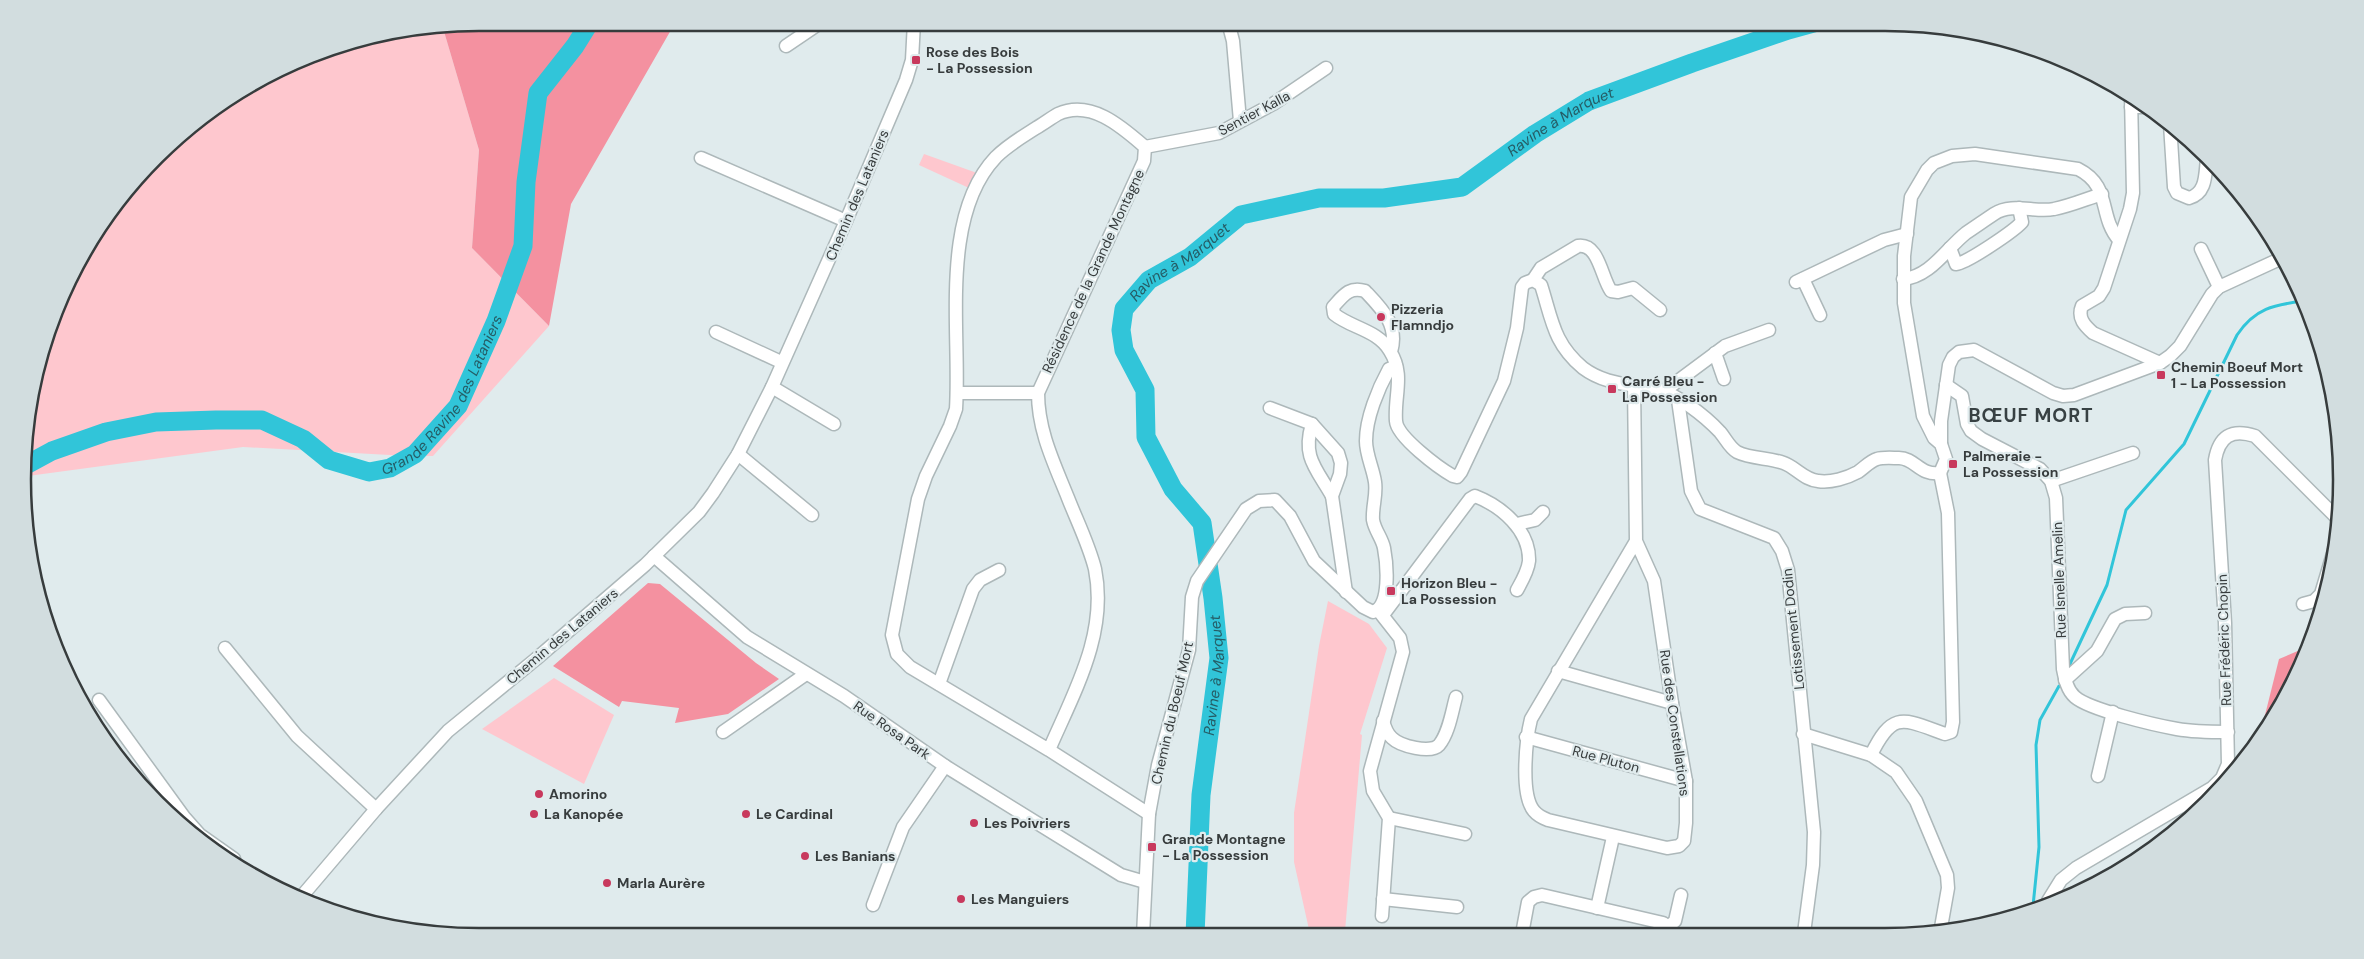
<svg xmlns="http://www.w3.org/2000/svg" width="2364" height="959" font-family="'DM Sans',sans-serif">
<style>
.green{fill:#fec7ce}
.forest{fill:#f491a0}
.lines{fill:none;stroke-linecap:round;stroke-linejoin:round}
.stream{stroke:#31c5d9;stroke-width:3}
.river{stroke:#31c5d9;stroke-width:19}
.minor-casing{stroke:#adb8ba;stroke-width:15}
.minor{stroke:#fff;stroke-width:12}
.poi-dot{fill:#c8395d;stroke:#e0ebed;stroke-width:2}
.labels{text-anchor:middle;stroke-width:4.5;stroke-linejoin:round;paint-order:stroke}
.poi-label{font-size:14px;font-weight:bold;fill:#373c3d;stroke:#e0ebed;text-anchor:start}
.street-label{font-size:14px;fill:#373c3d;stroke:#e0ebed}
.water-label{font-size:15px;font-style:italic;fill:#255d66;stroke:#e0ebed}
.district-label{font-size:19px;font-weight:bold;letter-spacing:1px;fill:#384143;stroke:#e0ebed}
.rim{fill:none;stroke:#373c3d;stroke-width:2.5}
</style>
<rect width="100%" height="100%" fill="#e0ebed"/>
<g class="green">
<polygon points="443,28 479,150 472,248 549,326 433,456 408,456 243,447 28,476 26,420 47,332 84,251 178,136 251,84 332,47"/>
<polygon points="924,154 977,173 969,188 919,165"/>
<polygon points="1328,601 1369,624 1387,648 1360,734 1362,735 1345,931 1363,934 1310,934 1294,862 1294,813 1319,646"/>
<polygon points="554,678 614,715 584,784 482,729"/>
</g>
<g class="forest">
<polygon points="480,22 675,23 571,204 549,326 472,248 479,150 443,28"/>
<polygon points="648,583 660,584 756,663 779,679 728,714 675,723 679,708 622,701 619,707 553,666"/>
<polygon points="2307,647 2265,733 2259,739 2279,659"/>
</g>
<g class="lines">
<g class="stream">
<path d="M2069,666L2107,585L2126,510L2184,444L2237,335C2255,308 2274,305 2303,301"/>
<polyline points="2033,906 2039,847 2036,745 2040,720 2059,686"/>
</g>
<g class="river">
<path id="s1" d="M28,464L52,451L106,432L156,422L216,420H262L303,439L329,460L369,472L390,468L415,454L458,406L496,321L523,246L526,182L538,93L575,46L590,22"/>
<path id="s2" d="M1195,935L1201,795L1219,658L1213,598L1202,523L1173,489L1146,437L1145,390L1124,350L1121,330L1124,309L1149,280L1190,257L1241,215L1319,198H1384L1462,187L1535,134L1589,101L1692,63L1788,30L1817,22"/>
</g>
<g class="minor-casing">
<g id="minor">
<polyline points="1228,22 1233,41 1240,121"/>
<polyline points="786,46 817,25 831,22"/>
<path d="M2131,96L2133,193L2130,209L2104,288L2099,296L2082,306C2077,318 2085,326 2093,333L2160,363"/>
<polyline points="2131,107 2146,107"/>
<path d="M2170,124L2174,187L2177,193L2189,198C2207,193 2205,174 2207,159"/>
<polyline points="1145,147 1219,133 1273,104 1326,68"/>
<polyline points="701,158 846,221"/>
<path d="M1950,248L1956,264C1967,263 2014,231 2022,222L2019,208"/>
<polyline points="2201,249 2219,287"/>
<polyline points="1803,279 1820,315"/>
<path d="M1903,279C1930,277 1946,249 1966,233C1975,227 1985,220 1994,214C2012,202 2035,213 2054,209C2070,206 2086,199 2102,194"/>
<path d="M1533,280L1541,268L1578,246C1599,243 1601,277 1611,291L1618,292L1633,288L1660,310"/>
<polyline points="1796,282 1884,240 1907,234"/>
<polyline points="716,332 781,362"/>
<path d="M1391,352C1399,325 1382,309 1365,291C1349,286 1343,296 1333,307L1334,314C1351,328 1378,330 1390,351C1405,375 1394,395 1396,421C1397,437 1439,468 1453,476L1457,477L1461,472L1504,381L1517,328L1522,287L1525,283L1533,280L1541,285C1552,319 1553,343 1583,368C1599,380 1616,383 1636,386C1642,386 1649,386 1655,388C1678,395 1704,415 1720,432C1726,439 1729,447 1737,452C1753,460 1774,457 1788,465C1799,471 1806,480 1818,481C1831,483 1847,478 1858,472C1864,468 1870,461 1877,459C1883,457 1893,458 1899,458C1915,458 1920,476 1940,473L1946,459L1941,444L1934,438L1923,416L1904,303V256L1911,197L1927,170L1934,163L1952,156L1975,154L2078,169C2112,186 2098,216 2119,240"/>
<polyline points="1715,353 1724,379"/>
<path d="M1634,385L1636,541L1654,581L1672,703L1686,781V823L1684,841L1679,846L1667,848L1548,820C1543,818 1538,816 1534,811C1520,795 1526,739 1531,719L1636,541"/>
<path d="M1946,385L1962,396L1967,424L1971,431L1982,439L2040,469L2051,481L2056,498L2063,669C2065,679 2067,690 2075,697C2090,710 2155,725 2177,729C2194,732 2211,732 2228,732"/>
<polyline points="772,387 834,424"/>
<polyline points="1663,392 1725,346 1769,330"/>
<polyline points="957,393 1038,393"/>
<polyline points="1678,400 1691,491 1700,509 1774,538 1782,551 1788,570 1814,832 1813,865 1804,933"/>
<polyline points="1270,408 1312,424 1338,453 1341,463 1340,474 1332,496 1346,592"/>
<path d="M1312,424C1302,457 1316,468 1332,496"/>
<polyline points="1941,444 1941,421 1949,365 1953,357 1959,352 1974,350 2053,393 2063,396 2074,395 2160,363 2170,356 2180,346 2212,294 2219,287 2282,258"/>
<polyline points="738,454 812,515"/>
<polyline points="2051,481 2133,453"/>
<polyline points="1517,524 1535,520 1543,512"/>
<polyline points="654,556 747,637 844,696 945,766 1121,875 1145,882"/>
<polyline points="2303,604 2314,601 2321,594 2338,537"/>
<polyline points="1378,610 1400,638 1403,652 1370,771 1373,791 1389,818 1382,916"/>
<path d="M1383,615L1470,499L1475,496C1501,506 1530,530 1529,561C1528,571 1522,581 1517,590"/>
<polyline points="225,648 297,736 376,809"/>
<polyline points="1558,671 1672,703"/>
<polyline points="2065,680 2097,651 2115,619 2125,614 2145,613"/>
<polyline points="939,684 973,589 980,580 999,570"/>
<polyline points="99,700 184,817 200,835 234,859"/>
<path d="M1383,721C1385,728 1387,734 1392,738C1400,746 1431,754 1439,745C1449,733 1452,711 1456,697"/>
<polyline points="723,732 806,674"/>
<polyline points="1803,734 1871,755 1896,772 1916,801 1947,875 1948,888 1940,933"/>
<polyline points="1526,737 1686,781"/>
<path d="M1049,750C1074,692 1108,634 1095,569C1089,545 1077,521 1068,498C1054,463 1038,431 1038,393L1144,161L1145,147C1122,127 1091,99 1058,114C1051,118 1043,124 1036,128C1022,137 1008,145 996,157C939,217 961,333 956,409L950,426L926,476L918,499L892,635L897,654L910,667L1049,750L1149,814"/>
<path d="M1871,755C1893,710 1903,719 1945,734L1951,732L1953,722L1948,513L1940,473"/>
<polyline points="2098,776 2113,712"/>
<polyline points="1389,818 1465,834"/>
<polyline points="302,896 376,809 448,731 536,659 645,565 699,512 713,493 738,454 772,387 846,221 906,80 912,60 914,22"/>
<polyline points="1383,899 1457,907"/>
<path d="M2048,901L2061,880L2076,868L2212,788L2222,778L2228,764L2225,623L2215,460C2219,437 2231,428 2255,436L2338,519"/>
<polyline points="873,905 903,827 945,766"/>
<polyline points="1597,908 1613,837"/>
<polyline points="1668,927 1675,921 1681,895"/>
<polyline points="1522,934 1528,902 1534,897 1542,895 1663,923 1668,927 1672,933"/>
<path d="M1143,935L1149,814L1158,765L1189,650L1192,597L1197,581L1246,509L1259,501L1275,500L1290,516L1314,561L1363,607L1373,612C1391,606 1387,564 1384,548C1382,538 1375,531 1373,520C1372,507 1377,495 1375,482C1373,468 1366,455 1366,441C1366,418 1378,389 1389,369L1396,366"/>
</g>
</g>
<use href="#minor" class="minor"/>
</g>
<g class="poi-dot">
<rect x="911" y="55" width="10" height="10" rx="2.5"/>
<circle cx="1381" cy="317" r="5"/>
<rect x="2156" y="370" width="10" height="10" rx="2.5"/>
<rect x="1607" y="384" width="10" height="10" rx="2.5"/>
<rect x="1948" y="459" width="10" height="10" rx="2.5"/>
<rect x="1386" y="586" width="10" height="10" rx="2.5"/>
<circle cx="539" cy="794" r="5"/>
<circle cx="534" cy="814" r="5"/>
<circle cx="746" cy="814" r="5"/>
<circle cx="974" cy="823" r="5"/>
<rect x="1147" y="842" width="10" height="10" rx="2.5"/>
<circle cx="805" cy="856" r="5"/>
<circle cx="607" cy="883" r="5"/>
<circle cx="961" cy="899" r="5"/>
</g>
<g class="labels">
<g class="poi-label">
<text x="926" y="57">Rose des Bois<tspan x="926" dy="16">- La Possession</tspan></text>
<text x="1391" y="314">Pizzeria<tspan x="1391" dy="16">Flamndjo</tspan></text>
<text x="2171" y="372">Chemin Boeuf Mort<tspan x="2171" dy="16">1 - La Possession</tspan></text>
<text x="1622" y="386">Carré Bleu -<tspan x="1622" dy="16">La Possession</tspan></text>
<text x="1963" y="461">Palmeraie -<tspan x="1963" dy="16">La Possession</tspan></text>
<text x="1401" y="588">Horizon Bleu -<tspan x="1401" dy="16">La Possession</tspan></text>
<text x="549" y="799">Amorino</text>
<text x="544" y="819">La Kanopée</text>
<text x="756" y="819">Le Cardinal</text>
<text x="984" y="828">Les Poivriers</text>
<text x="1162" y="844">Grande Montagne<tspan x="1162" dy="16">- La Possession</tspan></text>
<text x="815" y="861">Les Banians</text>
<text x="617" y="888">Marla Aurère</text>
<text x="971" y="904">Les Manguiers</text>
</g>
<g class="street-label">
<text transform="translate(1254 113) rotate(-28)" y="5">Sentier Kalla</text>
<text transform="translate(857 195) rotate(-67)" y="5">Chemin des Lataniers</text>
<text transform="translate(1093 271) rotate(-65)" y="5">Résidence de la Grande Montagne</text>
<text transform="translate(2059 580) rotate(-92)" y="5">Rue Isnelle Amelin</text>
<text transform="translate(1793 629) rotate(-96)" y="5">Lotissement Dodin</text>
<text transform="translate(562 636) rotate(-40)" y="5">Chemin des Lataniers</text>
<text transform="translate(2224 640) rotate(-92)" y="5">Rue Frédéric Chopin</text>
<text transform="translate(1172 713) rotate(-77)" y="5">Chemin du Boeuf Mort</text>
<text transform="translate(1675 723) rotate(82)" y="5">Rue des Constellations</text>
<text transform="translate(892 730) rotate(35)" y="5">Rue Rosa Park</text>
<text transform="translate(1606 759) rotate(15)" y="5">Rue Pluton</text>
</g>
<g class="water-label">
<text dy="5" stroke="none"><textPath href="#s2" startOffset="1145">Ravine à Marquet</textPath></text>
<text dy="5" stroke="none"><textPath href="#s2" startOffset="725">Ravine à Marquet</textPath></text>
<text dy="5" stroke="none"><textPath href="#s1" startOffset="475">Grande Ravine des Lataniers</textPath></text>
<text dy="5" stroke="none"><textPath href="#s2" startOffset="261">Ravine à Marquet</textPath></text>
</g>
<g class="district-label">
<text x="2031" y="422">BŒUF MORT</text>
</g>
</g>
<path d="M0 0H2364V959H0ZM479 31H1885A448 448 0 0 1 2333 479V480A448 448 0 0 1 1885 928H479A448 448 0 0 1 31 480V479A448 448 0 0 1 479 31Z" fill="#d2dddf" fill-rule="evenodd"/>
<path class="rim" d="M479 31H1885A448 448 0 0 1 2333 479V480A448 448 0 0 1 1885 928H479A448 448 0 0 1 31 480V479A448 448 0 0 1 479 31Z"/>
</svg>
